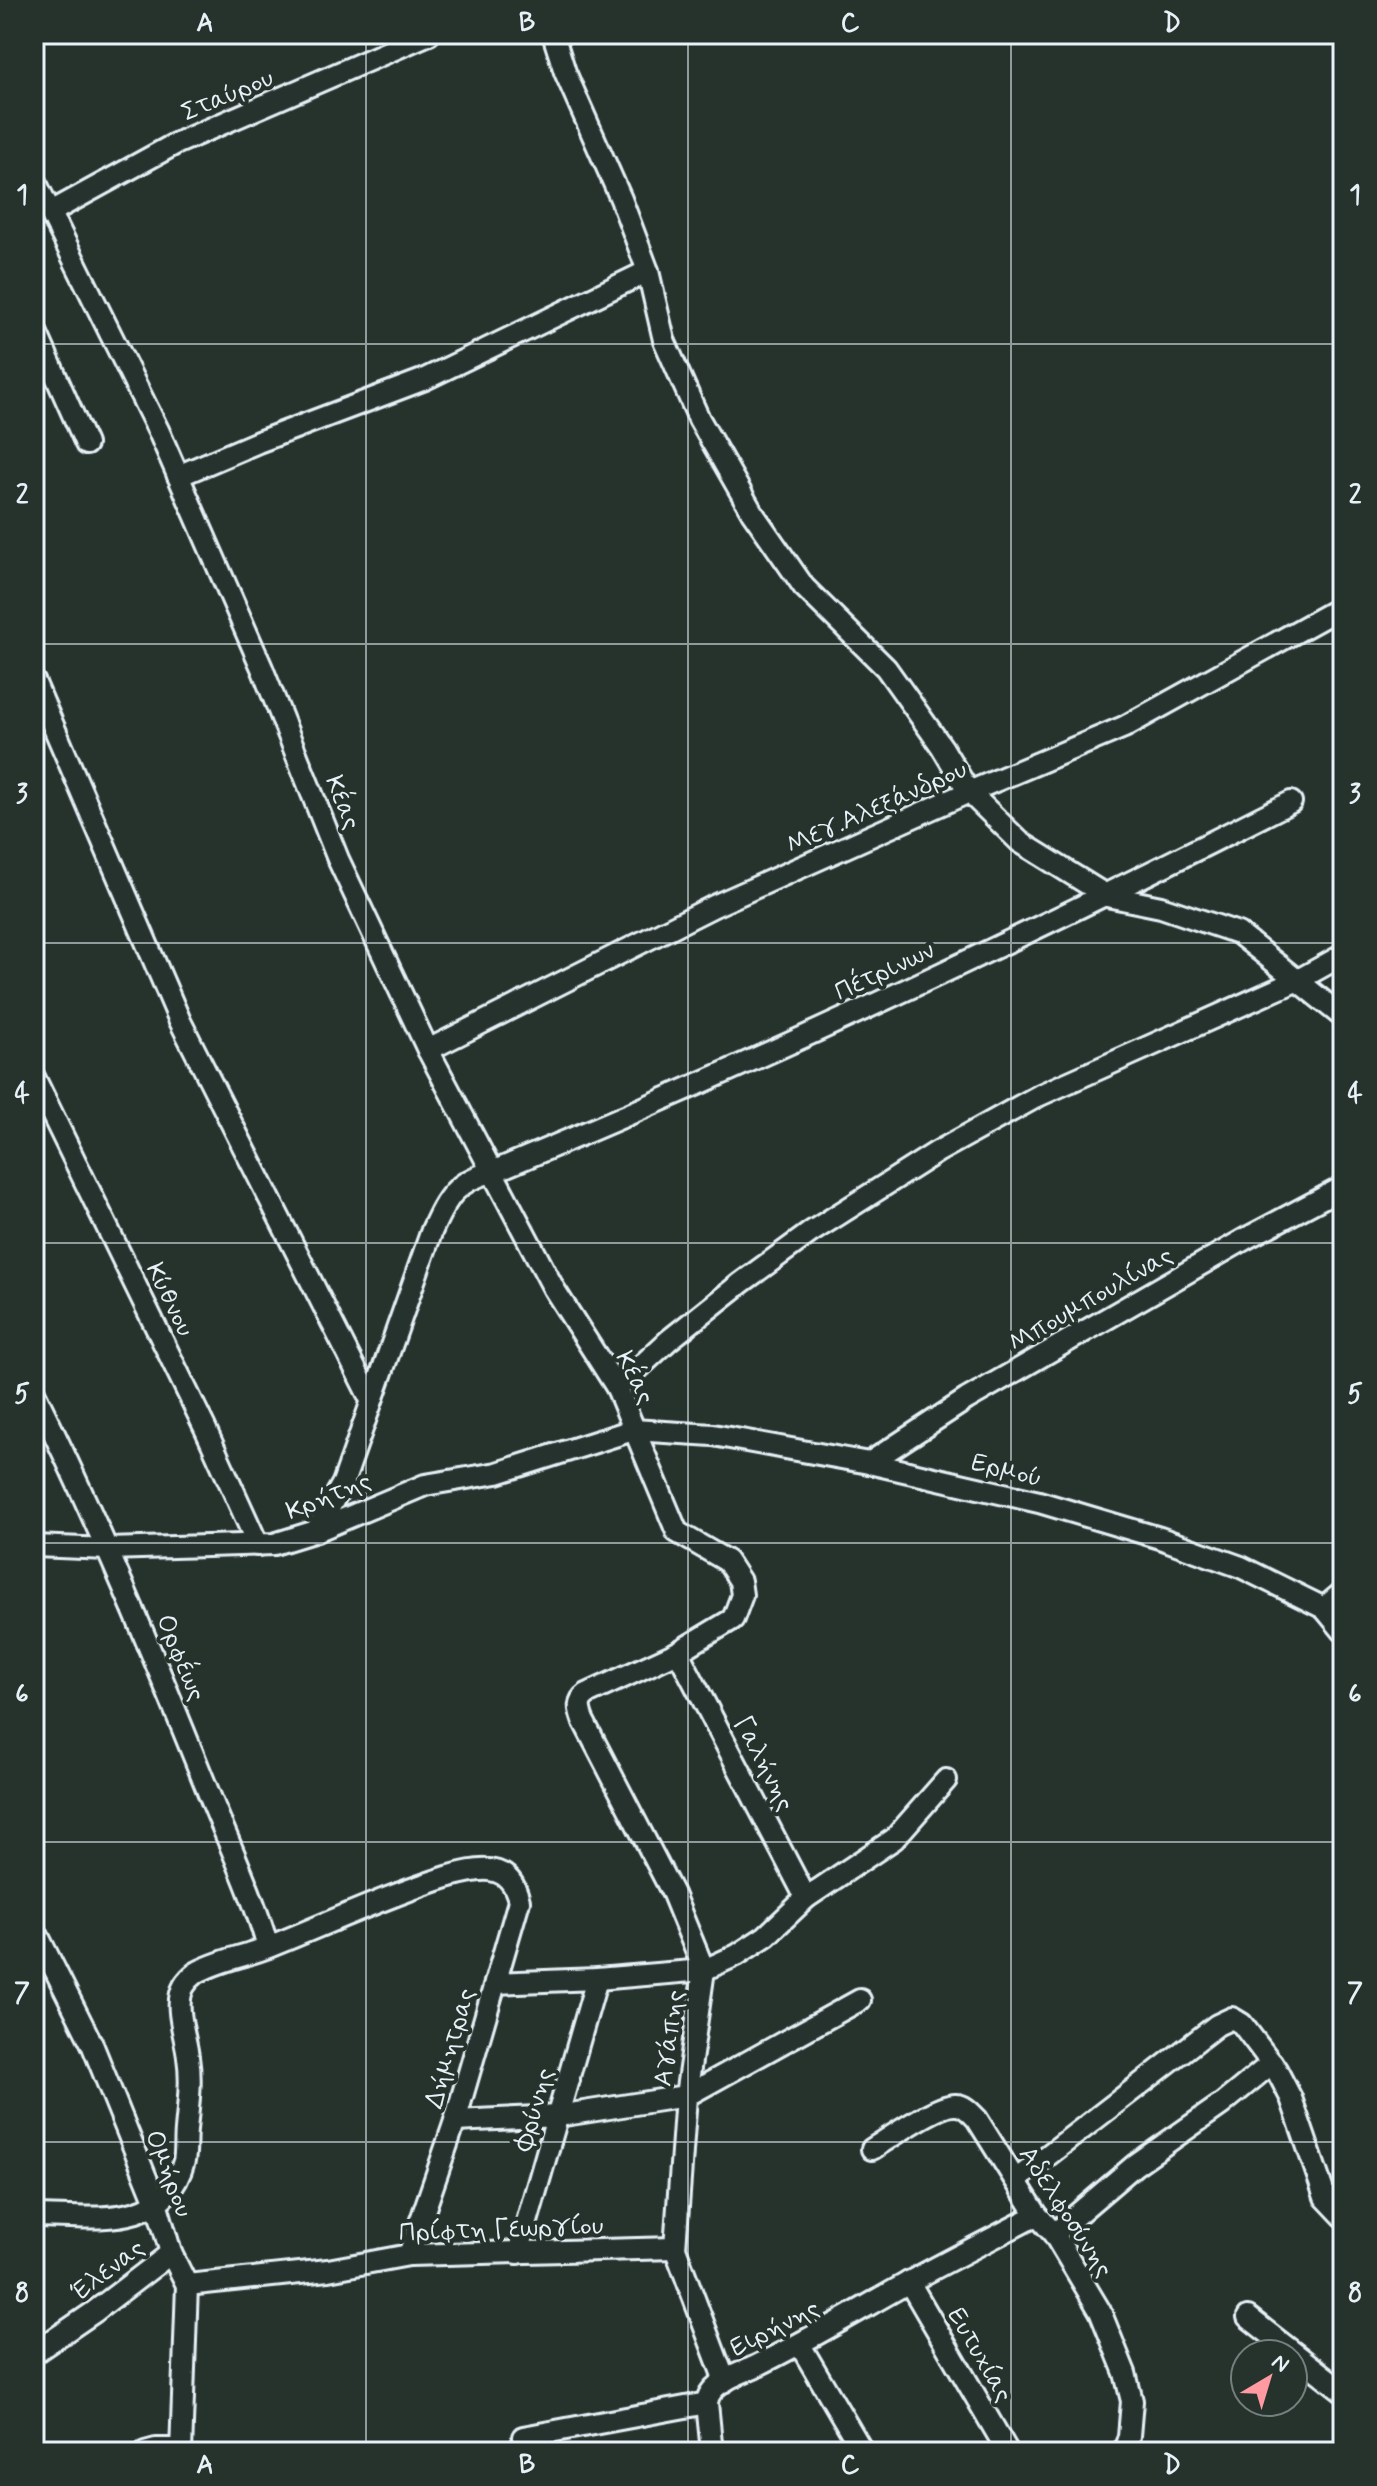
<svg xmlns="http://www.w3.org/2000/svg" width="1377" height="2486" font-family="Mynerve,sans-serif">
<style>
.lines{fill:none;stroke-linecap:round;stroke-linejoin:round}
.minor-casing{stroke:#e8f1f8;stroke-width:26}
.minor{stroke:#26332d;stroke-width:20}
.grid{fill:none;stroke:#e8f1f8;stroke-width:2;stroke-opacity:0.55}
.labels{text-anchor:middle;stroke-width:8;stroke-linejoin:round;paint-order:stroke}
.street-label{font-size:26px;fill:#e8f1f8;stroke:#26332d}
.neatline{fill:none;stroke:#e8f1f8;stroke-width:3}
.grid-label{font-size:26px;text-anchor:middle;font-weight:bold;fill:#e8f1f8}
</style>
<rect width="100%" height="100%" fill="#26332d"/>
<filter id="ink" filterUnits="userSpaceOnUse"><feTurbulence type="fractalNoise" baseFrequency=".0125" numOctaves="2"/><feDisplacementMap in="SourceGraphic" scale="16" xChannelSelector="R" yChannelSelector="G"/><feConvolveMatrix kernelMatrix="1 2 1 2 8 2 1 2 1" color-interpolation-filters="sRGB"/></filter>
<g filter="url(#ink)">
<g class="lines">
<g class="minor-casing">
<g id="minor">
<polyline points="553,34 565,72 621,199 648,271 664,340 699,419 752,512 804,587 886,668 942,747 969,792 1020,842 1107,896 1161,907 1238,933 1343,1017"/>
<path d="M34,179L159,432L262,668L338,859L428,1050L554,1289L617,1388L677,1532L727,1561L740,1581L742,1595L733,1619L678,1652L587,1694C577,1701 579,1709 583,1720L673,1894L704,1970L686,2096L675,2248L725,2381"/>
<polyline points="51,212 175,144 429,34"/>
<polyline points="34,327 86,444"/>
<polyline points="178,476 258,442 425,379 648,271"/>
<polyline points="34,681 180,1021 371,1400"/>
<polyline points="428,1050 714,906 969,792 1124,727 1343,606"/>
<polyline points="34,1077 205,1428 258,1545"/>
<polyline points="617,1388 669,1340 741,1283 811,1232 937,1152 1040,1095 1298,980 1343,955"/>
<path d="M34,1392C98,1522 153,1654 207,1789C228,1842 252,1892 268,1947"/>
<polyline points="869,1463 967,1399 1245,1239 1343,1187"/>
<path d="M316,1531L343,1483L432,1230C447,1197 456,1181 492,1172C763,1060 1030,935 1291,802"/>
<polyline points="34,1546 108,1549 274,1544 316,1531 425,1485 497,1473 633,1430 713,1435 869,1463 1039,1502 1160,1538 1241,1567 1324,1608 1343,1631"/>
<polyline points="1324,1608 1343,1592"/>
<polyline points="678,1652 806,1898"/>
<polyline points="34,1928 92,2044 157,2205 171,2253 187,2285 181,2452"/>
<polyline points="495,1983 597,1979 704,1970 737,1955 766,1936 806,1898 894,1839 946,1780"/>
<polyline points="455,2121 558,2116 686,2096 860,2000"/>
<path d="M872,2149C888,2139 939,2103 956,2105C965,2105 971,2113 977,2119L1037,2215L1054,2234L1100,2311L1125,2373L1132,2401L1129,2436L1124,2452"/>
<polyline points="1016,2180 1217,2025 1232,2018 1242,2024 1276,2069 1291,2098 1325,2197 1343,2216"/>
<path d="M34,2216C91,2216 165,2232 184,2161C186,2152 185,2140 186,2130C188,2107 192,2081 188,2057C186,2037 173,2005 184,1986C187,1981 192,1976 196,1973C218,1960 247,1956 271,1946C329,1923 386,1896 447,1877C478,1868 510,1860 519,1901L455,2121L409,2255"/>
<polyline points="1054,2234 1135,2165 1222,2104 1272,2063"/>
<polyline points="518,2253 597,1979"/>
<polyline points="909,2282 1008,2452"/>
<polyline points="187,2285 328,2270 409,2255 675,2248"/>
<polyline points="1248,2317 1343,2391"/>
<polyline points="800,2345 863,2452"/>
<polyline points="34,2353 94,2312 171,2253"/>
<polyline points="707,2403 712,2452"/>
<path d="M523,2437L707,2403C708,2383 739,2374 754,2367C808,2341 859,2310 911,2281C953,2258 995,2237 1037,2215"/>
<polyline points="145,2452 156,2449 181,2449"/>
</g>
</g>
<use href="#minor" class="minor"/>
</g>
</g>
<path class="grid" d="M366,34V2452M688,34V2452M1011,34V2452M34,344H1343M34,644H1343M34,943H1343M34,1243H1343M34,1543H1343M34,1842H1343M34,2142H1343"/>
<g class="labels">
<g class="street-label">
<text transform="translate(227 94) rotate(-23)" y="9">Σταύρου</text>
<text transform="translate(344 802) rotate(68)" y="9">Κέας</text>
<text transform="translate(876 806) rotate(-24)" y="9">Μεγ.Αλεξάνδρου</text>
<text transform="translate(884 970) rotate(-25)" y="9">Πέτρινων</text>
<text transform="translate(1090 1298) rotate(-30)" y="9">Μπουμπουλίνας</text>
<text transform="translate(171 1299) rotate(64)" y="9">Κύθνου</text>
<text transform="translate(636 1377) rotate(63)" y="9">Κέας</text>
<text transform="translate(1007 1469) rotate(14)" y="9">Ερμού</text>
<text transform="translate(328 1495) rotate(-22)" y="9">Κρήτης</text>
<text transform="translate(182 1657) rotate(68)" y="9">Ορφέως</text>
<text transform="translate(765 1763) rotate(63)" y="9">Γαλήνης</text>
<text transform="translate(668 2038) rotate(-82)" y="9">Αγάπης</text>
<text transform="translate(449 2048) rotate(-74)" y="9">Δήμητρας</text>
<text transform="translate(533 2109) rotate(-74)" y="9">Φρύνης</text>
<text transform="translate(170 2173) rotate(69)" y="9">Ομήρου</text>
<text transform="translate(1067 2211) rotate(57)" y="9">Αδελφοσύνης</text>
<text transform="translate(501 2228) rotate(-2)" y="9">Πρίφτη Γεωργίου</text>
<text transform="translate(107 2269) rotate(-37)" y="9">Έλενας</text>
<text transform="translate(774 2327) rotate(-27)" y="9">Ειρήνης</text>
<text transform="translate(981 2354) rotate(60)" y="9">Ευτυχίας</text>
</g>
</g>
<rect width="1377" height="2486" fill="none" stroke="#26332d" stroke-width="88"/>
<g transform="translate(1269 2378) rotate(38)"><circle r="38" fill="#26332d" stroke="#747f7e" stroke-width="2"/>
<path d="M0-6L14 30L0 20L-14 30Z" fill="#ff9aa2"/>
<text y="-12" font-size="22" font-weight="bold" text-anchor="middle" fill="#e8f1f8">N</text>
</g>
<rect x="44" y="44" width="1289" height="2398" class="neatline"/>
<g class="grid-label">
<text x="205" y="31">A</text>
<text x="527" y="31">B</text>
<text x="850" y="31">C</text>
<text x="1172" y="31">D</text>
<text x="22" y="203">1</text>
<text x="1355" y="203">1</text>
<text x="22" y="503">2</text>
<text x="1355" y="503">2</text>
<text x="22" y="802">3</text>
<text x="1355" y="802">3</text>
<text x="22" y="1102">4</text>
<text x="1355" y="1102">4</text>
<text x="22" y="1402">5</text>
<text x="1355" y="1402">5</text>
<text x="22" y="1702">6</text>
<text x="1355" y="1702">6</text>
<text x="22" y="2001">7</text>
<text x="1355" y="2001">7</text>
<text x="22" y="2301">8</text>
<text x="1355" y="2301">8</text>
<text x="205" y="2473">A</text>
<text x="527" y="2473">B</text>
<text x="850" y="2473">C</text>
<text x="1172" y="2473">D</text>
</g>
</svg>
